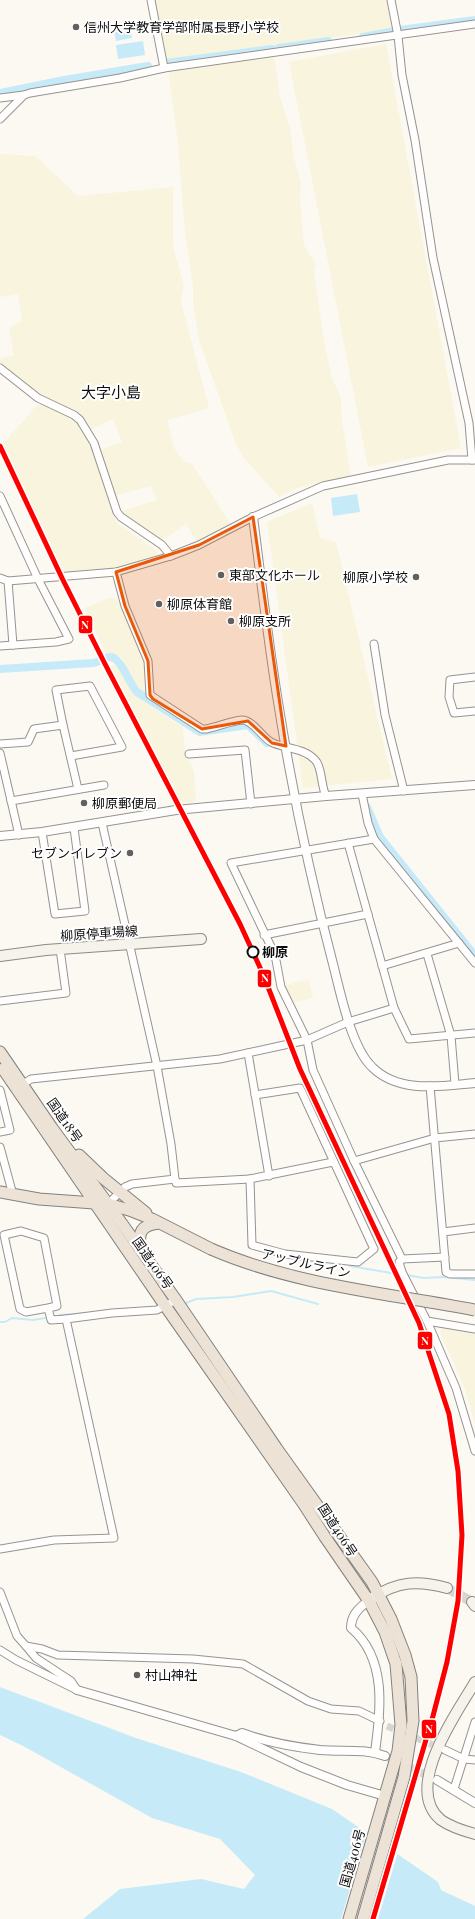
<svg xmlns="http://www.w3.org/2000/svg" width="475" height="1919" font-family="'Playfair Display','Noto Sans JP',serif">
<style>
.farmland{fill:#f9f4de}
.water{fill:#c7eaf8}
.pier{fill:#fcf9f2}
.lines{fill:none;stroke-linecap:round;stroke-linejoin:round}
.stream{stroke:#c7eaf8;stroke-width:2}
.canal{stroke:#c7eaf8;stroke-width:8}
.minor-tunnel{stroke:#d8d6d0;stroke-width:7;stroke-dasharray:7 3.5;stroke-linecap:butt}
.tertiary-tunnel{stroke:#d8d6d0;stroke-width:8;stroke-dasharray:8 4;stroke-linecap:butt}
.secondary-tunnel{stroke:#d8d6d0;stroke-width:10;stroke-dasharray:10 5;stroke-linecap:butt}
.minor-casing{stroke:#959491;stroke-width:9}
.tertiary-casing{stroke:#959491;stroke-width:10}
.secondary-casing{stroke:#8c8a87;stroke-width:12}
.trunk-casing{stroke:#82817e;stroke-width:13}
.minor{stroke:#fffefd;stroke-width:7}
.tertiary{stroke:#fffefd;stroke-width:8}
.secondary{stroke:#f5f3ea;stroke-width:10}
.trunk{stroke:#ece2d6;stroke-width:11}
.trunk-bridge-casing{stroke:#82817e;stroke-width:13;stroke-linecap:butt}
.trunk-bridge{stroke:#ece2d6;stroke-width:11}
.rail-1-casing{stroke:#fff;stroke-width:8}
.rail-1{stroke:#f00;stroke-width:5}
.marked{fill:#e8590c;fill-opacity:0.2;stroke:#e8590c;stroke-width:3;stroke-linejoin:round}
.poi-dot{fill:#61605e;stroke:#fff;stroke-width:1.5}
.stop-dot{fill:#fff;stroke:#0e0e0e;stroke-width:2}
.labels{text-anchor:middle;stroke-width:4;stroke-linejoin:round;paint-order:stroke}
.poi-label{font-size:13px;fill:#0e0e0e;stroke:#fff;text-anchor:start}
.street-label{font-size:13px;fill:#0e0e0e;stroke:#fff}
.stop-label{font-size:13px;font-weight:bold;fill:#0e0e0e;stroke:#fff;text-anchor:start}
.quarter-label{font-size:15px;fill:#0e0e0e;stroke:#fff}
.line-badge{stroke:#fff;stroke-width:1.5}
.badge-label{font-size:11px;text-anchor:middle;font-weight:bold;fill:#fff}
</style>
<rect width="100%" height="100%" fill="#fcf9f2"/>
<g class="farmland">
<polygon points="153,0 388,0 393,29 167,61"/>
<polygon points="386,44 461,448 368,467 289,62"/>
<polygon points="271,56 275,60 280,97 290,128 294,157 301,183 300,199 304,245 316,264 314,272 324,341 332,379 341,397 341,414 351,477 297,488 279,497 244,458 236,444 199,340 193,303 193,287 185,232 178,143 168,69"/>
<polygon points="0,154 35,156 78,196 173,187 173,247 184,286 181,302 209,408 167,420 174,448 183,461 192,464 234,529 201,548 186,524 161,541 118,512 157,500 151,486 111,497 98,451 122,442 113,419 90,430 79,416 68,408 47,401 0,366 0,359 14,355 9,329 22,320 18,294 0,297"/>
<polygon points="38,404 58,409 73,417 76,421 92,445 116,522 154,549 165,561 110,576 67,580 3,444"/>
<polygon points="312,503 320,538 336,542 392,779 303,788 267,522"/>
<polygon points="108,598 115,598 122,606 146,661 147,693 139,689 133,680 121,657 112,653 106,654 85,608"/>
<polygon points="114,665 122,673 133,694 183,728 185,752 194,772 196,802 178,803 109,666"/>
<polygon points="309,980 313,998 293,1003 285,985"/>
<polygon points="443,1328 475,1333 475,1424 465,1389 440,1332"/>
</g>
<g class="water">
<polygon points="130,27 132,38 116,41 114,30"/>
<polygon points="143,41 145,55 118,59 116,45"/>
<polygon points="357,494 360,512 333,516 331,498"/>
<polygon points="0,1687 136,1738 241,1772 332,1809 438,1882 441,1890 475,1906 475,1919 83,1919 120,1889 201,1879 244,1889 255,1875 220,1839 152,1818 25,1747 0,1735"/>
</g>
<polygon class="pier" points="367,1831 398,1852 378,1919 341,1919"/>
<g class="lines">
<g class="stream">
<polyline points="350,1266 391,1273"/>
<polyline points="406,1275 424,1278 444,1277 475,1280"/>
<polyline points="186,1303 196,1299 233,1297 271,1291 318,1304"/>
<polyline points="60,1315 86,1313"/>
<polyline points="0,1322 5,1322 12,1318 33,1320 46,1318"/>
</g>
<g class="canal">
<polyline points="400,30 475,20"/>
<polyline points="363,37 395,31"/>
<polyline points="279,48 328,41"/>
<polyline points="166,63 272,49"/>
<polyline points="0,93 64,80 148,66"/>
<path d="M0,669L93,663C99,662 105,657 111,657C121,658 130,685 137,692L200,732L248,725L267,743"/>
<polyline points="367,807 380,837 475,956"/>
</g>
<polyline class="minor-tunnel" points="387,1726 443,1749"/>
<polyline class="tertiary-tunnel" points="385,1756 433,1778"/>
<polyline class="secondary-tunnel" points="447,1588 472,1602"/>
<g class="minor-casing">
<g id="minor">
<polyline points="151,0 164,68"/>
<polyline points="391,0 398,36 402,75 415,140 433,258 469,423 472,460"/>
<polyline points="0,98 24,95"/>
<polyline points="0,119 24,95 30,93 120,78 164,68 475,24"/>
<polyline points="0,368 38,398 74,415 80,420 94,443 117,512 121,517 162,545 171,556"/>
<polyline points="0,496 38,579 69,639 56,642 0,646"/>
<path d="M116,572L125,606L148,661L150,695L202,729H206C217,727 231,721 242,720C253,720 262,737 271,742C284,749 304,747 316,761C322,768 321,786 326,796"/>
<polyline points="0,578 8,581 116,572 171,556 199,545 253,517 323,486 448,460 475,460"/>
<polyline points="8,581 13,645"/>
<polyline points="374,644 385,715 404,791"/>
<polyline points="475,677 450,680 449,697 454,713 475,711"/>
<polyline points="63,725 56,690 90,686 122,747 71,756"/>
<polyline points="0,744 28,742 34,729 63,725 78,789"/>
<polyline points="0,753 19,835"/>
<polyline points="189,754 245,750 251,804"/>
<polyline points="362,794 368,823 374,839 475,963"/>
<polyline points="11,801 104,785"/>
<polyline points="102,823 157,1066 171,1144 175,1179 132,1184 125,1187 108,1204"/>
<polyline points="42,832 55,914 85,911 74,828"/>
<polyline points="374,839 231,863 275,955 281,987 307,1040 313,1070 354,1161 402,1259 399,1262 402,1272 427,1321 475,1329"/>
<polyline points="348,843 394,1008 409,1039 475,1033"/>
<polyline points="264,935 368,914"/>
<polyline points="427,954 451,1036 455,1084"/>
<polyline points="382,966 459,943"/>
<polyline points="0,1001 66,993 60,949"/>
<polyline points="248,1053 269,1176"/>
<polyline points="23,1084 31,1079 220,1059 307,1040 348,1022 394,1008"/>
<polyline points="430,1086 446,1272 450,1274 475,1274"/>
<polyline points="0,1090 10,1130 0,1132"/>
<polyline points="255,1095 300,1088 374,1249 358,1262 348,1261 285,1254 252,1245 250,1179 333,1162"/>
<polyline points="0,1147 13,1195"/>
<polyline points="354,1161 435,1138 475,1134"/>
<polyline points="175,1179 176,1183 250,1179"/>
<polyline points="443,1232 475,1228"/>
<polyline points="402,1259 445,1257"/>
<polyline points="48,1308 57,1306 44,1238 21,1231 4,1235 20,1309 26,1312 48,1308 51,1320 66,1319"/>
<polyline points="427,1321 456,1388 475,1451"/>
<polyline points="0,1549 54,1540 114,1538 66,1319 112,1313 157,1310 176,1300"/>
<polyline points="0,1592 17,1636 26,1646"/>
<polyline points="0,1650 16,1660 77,1690"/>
<polyline points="77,1690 71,1681 36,1658 26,1646 42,1649 58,1655 193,1659 243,1664 308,1701 331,1709 359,1711 380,1721"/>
<polyline points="445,1750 464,1759 475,1760"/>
<polyline points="454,1789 475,1722"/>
</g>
</g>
<g class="tertiary-casing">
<g id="tertiary">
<path d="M253,517C261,579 268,641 278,702C292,790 310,877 333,964C340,991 351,1047 372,1067C399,1094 441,1086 475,1083"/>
<polyline points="0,836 42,832 176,810 326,796 475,785"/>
<path d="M369,1601C359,1607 351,1615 351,1628C387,1658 381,1710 375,1752"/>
<polyline points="77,1690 236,1736 301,1767 347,1785 385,1796"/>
<path d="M236,1736L242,1733C266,1742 294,1747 320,1750C343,1752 363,1748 385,1756"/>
<polyline points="437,1780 475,1803"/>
</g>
</g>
<g class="secondary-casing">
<g id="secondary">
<polyline points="0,956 46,950 201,939"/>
<path d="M372,1598C398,1581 418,1580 447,1588"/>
<polyline points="472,1602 475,1606"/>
<path d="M475,1682C457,1713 402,1788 441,1820C451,1827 464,1831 475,1834"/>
</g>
</g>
<g class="trunk-casing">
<g id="trunk">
<polyline points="0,1052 52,1128 108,1204 176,1300 277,1449 372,1582 391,1619 405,1655 411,1677 413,1721 404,1777 363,1919"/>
<polyline points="3,1069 166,1307 303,1503 325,1537 369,1601 385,1632 396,1664 401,1725 398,1751 349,1919"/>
<polyline points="79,1155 103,1178 146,1213"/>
<polyline points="0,1192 39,1199 108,1204 129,1210 152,1219 211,1249"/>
<path d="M140,1249C138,1232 141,1225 159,1223"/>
</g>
</g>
<use href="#minor" class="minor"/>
<use href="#tertiary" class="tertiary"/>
<use href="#secondary" class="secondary"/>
<use href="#trunk" class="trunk"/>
<g class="trunk-bridge-casing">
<path id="trunk-bridge" d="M211,1249C294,1285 386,1293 475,1310"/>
</g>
<use href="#trunk-bridge" class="trunk-bridge"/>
<g class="rail-1-casing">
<polyline id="rail-1" points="0,446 62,578 104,662 240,924 263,974 300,1069 419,1323 449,1414 458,1471 462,1535 458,1601 447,1662 433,1716 373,1919"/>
</g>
<use href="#rail-1" class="rail-1"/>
</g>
<path class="marked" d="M253,517L286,746L272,743L248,721L202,729L153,699L150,695L148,661L125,606L116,572L199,545Z"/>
<g class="poi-dot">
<circle cx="76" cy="27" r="4"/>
<circle cx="221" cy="575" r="4"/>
<circle cx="416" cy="577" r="4"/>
<circle cx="159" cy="604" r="4"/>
<circle cx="231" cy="621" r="4"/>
<circle cx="84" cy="803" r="4"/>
<circle cx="130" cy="853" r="4"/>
<circle cx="137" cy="1675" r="4"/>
</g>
<circle class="stop-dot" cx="253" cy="952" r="5.5"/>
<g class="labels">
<g class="poi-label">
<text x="84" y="32">信州大学教育学部附属長野小学校</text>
<text x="229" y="580">東部文化ホール</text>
<text x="408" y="582" text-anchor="end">柳原小学校</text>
<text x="167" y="609">柳原体育館</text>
<text x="239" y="626">柳原支所</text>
<text x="92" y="808">柳原郵便局</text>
<text x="122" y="858" text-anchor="end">セブンイレブン</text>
<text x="145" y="1680">村山神社</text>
</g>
<g class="street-label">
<text transform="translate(99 933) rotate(-4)" y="5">柳原停車場線</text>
<text transform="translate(65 1120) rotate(55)" y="5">国道18号</text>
<text transform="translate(153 1263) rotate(55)" y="5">国道406号</text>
<text transform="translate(306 1263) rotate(13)" y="5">アップルライン</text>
<text transform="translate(338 1530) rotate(57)" y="5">国道406号</text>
<text transform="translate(352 1858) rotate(-74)" y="5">国道406号</text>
</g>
<g class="stop-label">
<text x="262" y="957">柳原</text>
</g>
<g class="quarter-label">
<text x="111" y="398">大字小島</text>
</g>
</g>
<g class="line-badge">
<rect x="78" y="615" width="15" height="19" rx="4" fill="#f00"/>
<rect x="257" y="969" width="15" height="19" rx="4" fill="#f00"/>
<rect x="417" y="1331" width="16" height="19" rx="4" fill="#f00"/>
<rect x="421" y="1719" width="16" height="20" rx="4" fill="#f00"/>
</g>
<g class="badge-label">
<text x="85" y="629">N</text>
<text x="265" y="982">N</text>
<text x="425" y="1345">N</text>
<text x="429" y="1733">N</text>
</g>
</svg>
